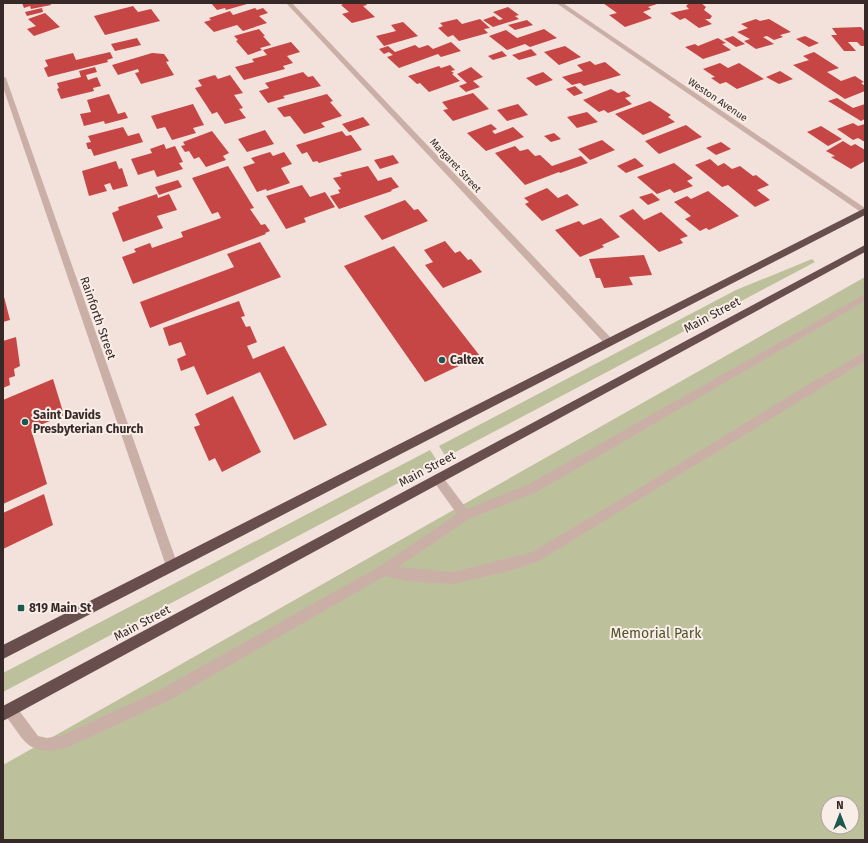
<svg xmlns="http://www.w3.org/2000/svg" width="868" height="843" font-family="'Fira Sans',sans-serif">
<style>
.green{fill:#bdc19b;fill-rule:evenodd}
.building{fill:#c64645}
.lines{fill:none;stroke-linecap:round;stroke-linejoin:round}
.service{fill:#caafa7;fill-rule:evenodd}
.minor{fill:#caafa7;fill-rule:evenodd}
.trunk{fill:#684e4c;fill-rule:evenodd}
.poi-dot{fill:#1d584e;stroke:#f9ede7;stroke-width:1.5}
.labels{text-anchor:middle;stroke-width:4;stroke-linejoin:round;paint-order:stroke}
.far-street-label{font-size:10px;fill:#362927;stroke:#f9ede7}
.street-label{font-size:12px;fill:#362927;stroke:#f9ede7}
.poi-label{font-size:12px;font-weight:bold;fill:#362927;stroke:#f9ede7;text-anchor:start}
.near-park-label{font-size:14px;fill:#4f542b;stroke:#f9ede7}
</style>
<rect width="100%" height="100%" fill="#f2e2db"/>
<g class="green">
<polygon points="812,259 815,262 446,457 439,446 736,290"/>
<path d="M865,277V840H3V765ZM828,803H852V827H828Z"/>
<polygon points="430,450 438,462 3,692 3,673"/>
</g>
<g class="building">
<polygon points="22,3 50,3 51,5 31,9 30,6 24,8"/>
<polygon points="211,3 247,3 247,4 226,10 225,8 217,10"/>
<polygon points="342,3 365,3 367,5 363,6 375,17 352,23 342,14 349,12 341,5 343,4"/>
<polygon points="603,3 660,3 648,7 651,9 643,12 652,18 625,27 609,15 617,13"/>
<polygon points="689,3 701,3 706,7 704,10 712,16 710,19 705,19 712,24 699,28 685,18 680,20 670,13 689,9 686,6"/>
<polygon points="133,6 138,12 151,9 160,21 105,35 94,16"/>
<polygon points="508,7 519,15 515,16 519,19 493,27 483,20 494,16 499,20 503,19 493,12"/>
<polygon points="42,8 43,12 27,16 25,12"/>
<polygon points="255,8 257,10 263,8 268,13 259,16 267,23 243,31 237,25 214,32 204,22 211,20 209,18 230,11 233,15"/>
<polygon points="45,13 60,27 34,36 27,29 36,26 28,19"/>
<polygon points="457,19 462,24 480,19 490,28 484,29 488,33 459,41 453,35 448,37 438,28 443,26 440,23"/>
<polygon points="756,19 760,21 769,19 791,32 780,35 783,37 774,40 767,36 763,37 774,44 756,49 744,41 750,39 737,32 748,28 741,24"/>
<polygon points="527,20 533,25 515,30 508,25"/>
<polygon points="403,22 418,36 384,46 376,36 396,31 391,25"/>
<polygon points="861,27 865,32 865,46 861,46 857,42 848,42 856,51 844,51 831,35 837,35 832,28"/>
<polygon points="259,29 265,36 263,36 271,45 260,48 262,50 248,55 236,41 238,40 234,36"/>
<polygon points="544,29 557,38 530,47 525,44 507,50 489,36 506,30 517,38"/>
<polygon points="733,36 745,44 736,47 724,39"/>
<polygon points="805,36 819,43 809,47 796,39"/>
<polygon points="137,38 141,45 115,51 111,44"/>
<polygon points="718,38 726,43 722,44 731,50 703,59 685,47 695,44 698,46"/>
<polygon points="291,42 300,52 287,56 293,63 283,66 285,69 244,80 235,67 254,62 252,59 267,55 263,50"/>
<polygon points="451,42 461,51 441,57 438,54 399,68 387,57 393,55 389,52 384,54 379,49 388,46 395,52 415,45 419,48 428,45 433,49"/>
<polygon points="565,46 581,57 559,65 544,52"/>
<polygon points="531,49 537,55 519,60 512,55"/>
<polygon points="502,51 507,56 493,60 488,56"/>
<polygon points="110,52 113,58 107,60 108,62 48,77 44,68 48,66 45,60 73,53 76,60"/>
<polygon points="814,52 839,68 827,72 841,81 855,76 864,82 861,83 865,86 865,91 845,99 793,65 809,60 803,56"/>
<polygon points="152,53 164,54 169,61 166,62 174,75 141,84 135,73 139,72 138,69 118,75 112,65"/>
<polygon points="590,61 595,65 605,62 621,75 584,86 580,83 572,85 562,77 583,71 577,65"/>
<polygon points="720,63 728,68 739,63 764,79 737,89 726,82 720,84 711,78 715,77 703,69"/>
<polygon points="450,65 455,70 451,71 454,73 452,74 460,81 429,92 420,83 417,84 408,76 439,66 441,68"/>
<polygon points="95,67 97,72 86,75 88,80 97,77 101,86 93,88 94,91 61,99 57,89 59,88 57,83 81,77 79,71"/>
<polygon points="471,67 483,77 473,81 480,87 466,92 459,86 467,83 457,74"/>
<polygon points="780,71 793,79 779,84 766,77"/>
<polygon points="303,72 308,77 313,76 321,86 283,96 285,98 268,103 259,91 269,88 265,83"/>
<polygon points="543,72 553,80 536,86 526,78"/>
<polygon points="215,75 218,79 230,75 243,93 234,95 243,108 239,109 246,118 225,124 217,112 212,114 195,88 202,86 198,80"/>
<polygon points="575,86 583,93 574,96 566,89"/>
<polygon points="611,89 618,93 624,91 631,96 625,98 632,104 608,113 604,110 599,112 583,100"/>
<polygon points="473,93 489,109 453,121 443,110 448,109 442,102"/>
<polygon points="109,94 118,114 125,112 128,118 105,124 104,121 84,126 80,114 91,112 87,100"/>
<polygon points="327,94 333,101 330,102 342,116 321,123 325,127 304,134 290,116 284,117 277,108"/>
<polygon points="837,98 853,108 865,104 865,119 861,121 828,101"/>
<polygon points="650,101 671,115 668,117 675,122 643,135 615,114"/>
<polygon points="193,104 204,125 193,128 196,133 172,140 165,127 157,129 151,116"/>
<polygon points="518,104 528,115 507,121 497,110"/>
<polygon points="587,112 598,122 577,128 567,117"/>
<polygon points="363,117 370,125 349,132 342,124"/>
<polygon points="853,123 858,126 865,124 865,142 858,138 853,140 837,129"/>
<polygon points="491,124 497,129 492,131 495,134 513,127 524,137 486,151 467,133"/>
<polygon points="686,125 702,137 659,154 645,141"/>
<polygon points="821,126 842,139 828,146 807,132"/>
<polygon points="123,127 128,136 139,133 143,142 94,156 91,149 88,149 86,143 91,142 88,136"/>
<polygon points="265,130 274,144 247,152 238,139"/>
<polygon points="212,131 229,153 223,156 226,160 206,167 199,157 194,159 189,151 185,152 181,146 185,145 183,142"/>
<polygon points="342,131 346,136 351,135 362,150 319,163 317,161 313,162 307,152 302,154 296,145"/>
<polygon points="554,133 561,139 551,142 544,136"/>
<polygon points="602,140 615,150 590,160 578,149"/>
<polygon points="843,141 851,146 855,144 865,150 865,161 851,169 831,157 835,156 826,151"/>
<polygon points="721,142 731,149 716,155 706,148"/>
<polygon points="164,144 166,149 175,146 183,162 179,163 183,169 157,177 154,170 138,175 131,159 152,153 150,149"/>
<polygon points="515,146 520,151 528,149 535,156 540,155 552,166 581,156 588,163 560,173 559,172 525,185 495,153"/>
<polygon points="270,152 273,156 284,152 292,164 281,168 290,183 267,191 266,189 257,192 243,167 255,163 251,158"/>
<polygon points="393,155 399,163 380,169 374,160"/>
<polygon points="635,158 644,166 626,173 617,166"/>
<polygon points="710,159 718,166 724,163 732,169 740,166 753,176 756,175 769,185 757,190 770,200 755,207 728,185 722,187 695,165"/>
<polygon points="116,161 119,169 122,168 128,186 113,190 110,183 104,185 107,191 89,196 82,171"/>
<polygon points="674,163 693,178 687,181 693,186 674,193 670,189 657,194 637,177"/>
<polygon points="228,166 254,208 250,209 261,225 265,224 270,231 265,233 266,234 133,284 122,257 136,252 134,249 150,243 152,248 183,237 181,232 221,218 218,212 212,214 192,178"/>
<polygon points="368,166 378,181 391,177 399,187 391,190 392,191 339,209 330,196 340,193 338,190 341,189 333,178 342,176 340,173"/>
<polygon points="178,180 182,187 159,195 155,187"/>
<polygon points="302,185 310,197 325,192 335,207 304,218 306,222 286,229 266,196"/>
<polygon points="547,188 558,198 567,194 579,205 542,221 525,204 529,202 524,198"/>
<polygon points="708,191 739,216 709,230 706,228 700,231 685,219 691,216 674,202 687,196 691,199"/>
<polygon points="652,193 660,200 648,205 639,197"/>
<polygon points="157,194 158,198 169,194 177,210 157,216 163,228 123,242 112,213 119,210 118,207"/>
<polygon points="405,200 414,210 418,209 428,221 382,240 364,216"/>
<polygon points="633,209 644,220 661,212 688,236 680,239 683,243 659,252 619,216"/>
<polygon points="601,218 620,237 602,245 604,247 580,257 555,230 579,221 583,225"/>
<polygon points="445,241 455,253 460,251 468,260 471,259 482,272 443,288 425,265 433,262 424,250"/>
<polygon points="260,242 281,277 150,328 140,302 234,267 227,254"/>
<polygon points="394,246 480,356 425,382 344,266"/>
<polygon points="644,255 652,275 629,277 633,285 604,288 600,278 596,278 589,259"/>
<polygon points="3,293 10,320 3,322"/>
<polygon points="239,301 245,316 241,317 246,327 250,326 257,342 247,346 253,359 284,346 327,425 294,440 260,372 207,395 194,366 181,371 177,359 186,355 181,342 169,346 163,328"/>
<polygon points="16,337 20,366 14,369 15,376 9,378 10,385 3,388 3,341"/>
<polygon points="53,379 64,415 31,429 47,484 3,504 3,400"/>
<polygon points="233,396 261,452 222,472 215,458 209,461 194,427 200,425 195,414"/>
<polygon points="44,494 53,525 3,549 3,513"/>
</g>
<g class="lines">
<path class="service" d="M865,294V301L537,492L469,519L398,567L453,572L532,552L643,486L812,382L865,352V361L539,561L513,570L453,584L405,581L385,576L168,701L64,749C26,755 26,742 5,715L3,710L5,705L10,703L15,705L38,736L47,738L63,735L158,691L380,566L457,514L434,482L433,479L434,476L438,474L442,476L467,509L529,484Z"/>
<g class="minor">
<polygon points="286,3 292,3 611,338 613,341 611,344 605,344"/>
<polygon points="556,3 563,3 865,208 865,215"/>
<polygon points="3,76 6,78 178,566 176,570 172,572 168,570 166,566 3,87"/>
</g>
<g class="trunk">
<polygon points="865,208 865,215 3,659 3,645"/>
<polygon points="865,245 865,252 3,721 3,706"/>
</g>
</g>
<g class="poi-dot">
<circle cx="442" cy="360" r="4"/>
<circle cx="25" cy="422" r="4"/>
<rect x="17" y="604" width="8" height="8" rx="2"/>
</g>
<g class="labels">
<g class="far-street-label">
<text transform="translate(718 99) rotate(34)" y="4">Weston Avenue</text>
<text transform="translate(456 165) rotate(47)" y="4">Margaret Street</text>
</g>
<g class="street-label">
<text transform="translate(712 315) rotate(-28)" y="4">Main Street</text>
<text transform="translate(98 318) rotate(71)" y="4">Rainforth Street</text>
<text transform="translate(427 469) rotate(-28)" y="4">Main Street</text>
<text transform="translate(142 623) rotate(-28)" y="4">Main Street</text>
</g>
<g class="poi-label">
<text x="450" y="364">Caltex</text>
<text x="33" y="419">Saint Davids<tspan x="33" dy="14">Presbyterian Church</tspan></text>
<text x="29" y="612">819 Main St</text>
</g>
<g class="near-park-label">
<text x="656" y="638">Memorial Park</text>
</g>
</g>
<rect width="868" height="843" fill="none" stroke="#362927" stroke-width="8"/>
<g transform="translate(840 815)"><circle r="19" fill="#f9ede7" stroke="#ab9f9a"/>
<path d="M0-3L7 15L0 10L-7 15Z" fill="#1d584e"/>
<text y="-6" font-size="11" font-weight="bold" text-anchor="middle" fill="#362927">N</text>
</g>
</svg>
